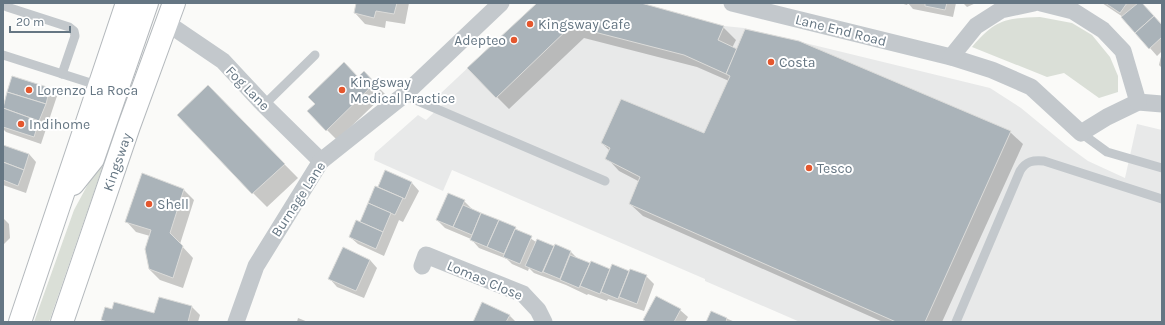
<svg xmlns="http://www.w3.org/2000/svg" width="1165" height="325" font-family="Karla,sans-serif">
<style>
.built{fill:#e8e9e9}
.green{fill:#dadfd7}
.shadow{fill:#0003}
.building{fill:#aab3b9;stroke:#dcdcda}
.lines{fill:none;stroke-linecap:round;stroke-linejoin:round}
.trunk-casing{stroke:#b4b9bd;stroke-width:24}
.service{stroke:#c3c8cc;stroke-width:9}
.minor{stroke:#c3c8cc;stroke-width:17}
.trunk{stroke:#fff;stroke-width:22}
.poi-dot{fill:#e4572e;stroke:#fff;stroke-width:1.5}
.labels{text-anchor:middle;stroke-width:4;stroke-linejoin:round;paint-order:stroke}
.poi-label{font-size:14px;fill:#657683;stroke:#fff;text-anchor:start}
.street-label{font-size:14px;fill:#657683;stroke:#fff}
</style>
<rect width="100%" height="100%" fill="#fafaf8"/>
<polygon class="built" points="537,3 641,3 724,26 744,28 990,88 1021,108 1066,145 1088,161 1125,178 1137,124 1162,130 1162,322 800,322 705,281 705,279 452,170 443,191 374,160 375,153 418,115 426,120 444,103 440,94"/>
<g class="green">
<path d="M1040,17L1072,23L1092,35L1110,57L1118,76V92L1099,98L1064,73L1047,77L972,47C995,20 1005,18 1040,17Z"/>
<polygon points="111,131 115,131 49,322 34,322 74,210 101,160"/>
</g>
<g class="shadow">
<polygon points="357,3 409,3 405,24 386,21 385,28 365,24 355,13"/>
<polygon points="538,3 637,3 685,15 723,27 736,40 732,48 1010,132 1023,144 942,322 883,322 643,216 630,204 640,182 619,171 607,158 610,151 602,143 705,135 729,81 697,67 584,38 509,109 497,97"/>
<polygon points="900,3 956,3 953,17 913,9 908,3 907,5"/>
<polygon points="963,3 976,3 967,7"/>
<polygon points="1102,3 1141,3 1162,26 1162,51 1157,56 1123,17"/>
<polygon points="1162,52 1162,68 1159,65"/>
<polygon points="364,73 385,94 337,140 308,111 316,104 359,78"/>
<polygon points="208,87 298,178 267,207 253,193"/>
<polygon points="49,89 57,96 41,144 6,132 3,129 3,110"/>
<polygon points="3,149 29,154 36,162 26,193 3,185"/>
<polygon points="385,171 412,183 419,191 403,222 399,220 384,256 358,244 350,237 361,223"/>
<polygon points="184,190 194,200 180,244 193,258 183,288 160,280 149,269 150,236 136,232 126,221"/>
<polygon points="464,201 472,209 515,228 536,242 537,240 554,248 555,245 571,252 578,259 590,264 591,262 610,270 612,266 629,273 646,276 654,284 644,311 608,299 607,301 588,294 587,295 566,285 534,273 529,268 528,271 512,264 507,259 479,248 471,239 445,228 437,220"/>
<polygon points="3,218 9,224 10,238 3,245"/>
<polygon points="370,260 377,268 364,298 337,287 330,279"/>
<polygon points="159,298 192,307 200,315 198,322 105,322 103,320 155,314"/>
<polygon points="680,310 688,317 685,322 646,322"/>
<polygon points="711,312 735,322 707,322"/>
<polygon points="509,315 516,322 474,322"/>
<polygon points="298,318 308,322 297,322"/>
</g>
<g class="building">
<polygon points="356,3 397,3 394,14 376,11 374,18 354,13"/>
<polygon points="537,3 641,3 724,26 718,40 737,49 726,74 684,55 571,26 496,98 467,68"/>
<polygon points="925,3 947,3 945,10 925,6"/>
<polygon points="1105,3 1127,3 1120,13"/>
<polygon points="1138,3 1142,3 1154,16 1135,33 1121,17"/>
<polygon points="1154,16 1162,25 1162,37 1149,49 1135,33"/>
<polygon points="745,29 799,41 1011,131 925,322 896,322 629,204 640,177 605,159 610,148 601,143 621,99 704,133 730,76 726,74"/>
<polygon points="344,62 358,77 364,71 375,83 326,131 307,111 315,104 308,97"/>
<polygon points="12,76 50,88 46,104 7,92"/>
<polygon points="208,85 285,164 252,194 177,115"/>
<polygon points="7,92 46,104 39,121 3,108"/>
<polygon points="3,108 39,121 34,137 3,127"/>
<polygon points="3,145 29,154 24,170 3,162"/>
<polygon points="3,162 24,170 18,186 3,180"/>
<polygon points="385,170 412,182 405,199 378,187"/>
<polygon points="142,173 184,189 170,233 183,246 173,278 149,269 145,249 151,230 125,222"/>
<polygon points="375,186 403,198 395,215 368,203"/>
<polygon points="448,193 465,200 453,227 436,220"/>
<polygon points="368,203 391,213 383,232 360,222"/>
<polygon points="463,205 481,213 472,235 453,227"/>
<polygon points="481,213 499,220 487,247 470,240"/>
<polygon points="356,220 383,232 376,249 349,237"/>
<polygon points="499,220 516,227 504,254 487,247"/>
<polygon points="515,229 532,236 520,264 503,257"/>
<polygon points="537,239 554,246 542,273 525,266"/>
<polygon points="555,244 571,251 560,279 543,272"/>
<polygon points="343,247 370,260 356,291 328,279"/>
<polygon points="570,255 590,263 579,288 560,280"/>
<polygon points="591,261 610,269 600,294 580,286"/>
<polygon points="612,264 629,271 618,299 601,292"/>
<polygon points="630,269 647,275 637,304 619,297"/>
<polygon points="656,296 681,309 674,322 646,322 643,320"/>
<polygon points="159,297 192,306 188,322 107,322 101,320 105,307 112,309 114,302 154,313"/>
<polygon points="482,302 510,315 506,322 473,322"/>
<polygon points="711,311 727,318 726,322 706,322"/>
</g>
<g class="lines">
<g class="trunk-casing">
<g id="trunk">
<polyline points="73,184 93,159 147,3"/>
<polyline points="20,322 127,3"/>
<polyline points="62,322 129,126 174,3"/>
</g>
</g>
<g class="service">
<polyline points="7,7 69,27 74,31 75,36 62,74"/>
<polyline points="3,55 100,86"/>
<polyline points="404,95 605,181"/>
<polyline points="264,105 315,55"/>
<polyline points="1081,133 1107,152 1162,168"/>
<path d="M956,322L1020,171C1026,161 1033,160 1044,161L1162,199"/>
</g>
<g class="minor">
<polyline points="732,3 951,57 992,70 1031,87 1081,133 1107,117 1138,102 1162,104"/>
<polyline points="1041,3 1073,11 1103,30 1123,51 1138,102"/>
<polyline points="167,23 223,61 264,105 321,161"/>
<polyline points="951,57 976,26 1001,10 1034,3"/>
<polyline points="422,266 426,255 523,294 538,310 544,322"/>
<polyline points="236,322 256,266 321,161 404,95 501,3"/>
</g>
<use href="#trunk" class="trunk"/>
</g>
<g class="poi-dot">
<circle cx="530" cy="24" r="4"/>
<circle cx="514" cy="40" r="4"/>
<circle cx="771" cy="62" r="4"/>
<circle cx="29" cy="90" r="4"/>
<circle cx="342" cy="90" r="4"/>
<circle cx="21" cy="124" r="4"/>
<circle cx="809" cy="168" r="4"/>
<circle cx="149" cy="204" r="4"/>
</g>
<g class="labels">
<g class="poi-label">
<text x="538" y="29">Kingsway Cafe</text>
<text x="506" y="45" text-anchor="end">Adepteo</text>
<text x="779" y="67">Costa</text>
<text x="350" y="87">Kingsway<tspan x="350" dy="16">Medical Practice</tspan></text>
<text x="37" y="95">Lorenzo La Roca</text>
<text x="29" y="129">Indihome</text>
<text x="817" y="173">Tesco</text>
<text x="157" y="209">Shell</text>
</g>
<g class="street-label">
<text transform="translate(841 30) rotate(14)" y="5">Lane End Road</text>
<text transform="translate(248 88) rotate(46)" y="5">Fog Lane</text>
<text transform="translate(117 162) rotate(-71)" y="5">Kingsway</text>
<text transform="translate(298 199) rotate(-57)" y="5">Burnage Lane</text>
<text transform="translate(485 280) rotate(23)" y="5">Lomas Close</text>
</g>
</g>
<rect width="1165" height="325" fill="none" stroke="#657683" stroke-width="8"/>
<path d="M10 26v6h60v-6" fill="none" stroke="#657683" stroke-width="2"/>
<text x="16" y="26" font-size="12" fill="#657683" stroke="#ffffff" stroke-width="3" paint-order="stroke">20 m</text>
</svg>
